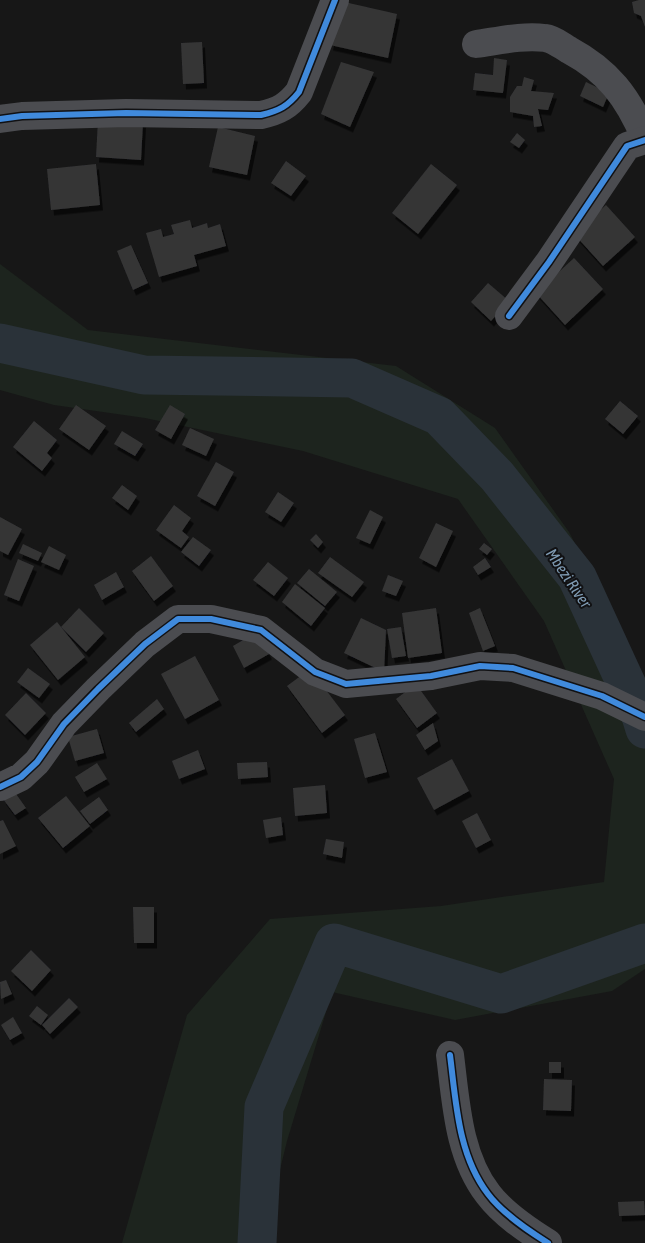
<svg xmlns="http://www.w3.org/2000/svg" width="645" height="1243" font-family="'Asap Condensed',sans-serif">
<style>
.green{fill:#1d241e}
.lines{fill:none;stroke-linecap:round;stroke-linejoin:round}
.river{stroke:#2a3239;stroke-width:39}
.building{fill:#353536;filter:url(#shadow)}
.minor{stroke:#4b4c50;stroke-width:28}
.cycleway-casing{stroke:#111113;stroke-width:9}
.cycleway{stroke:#408adc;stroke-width:6}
.labels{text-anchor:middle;stroke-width:4;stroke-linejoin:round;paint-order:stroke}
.water-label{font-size:16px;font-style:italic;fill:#7f9bb3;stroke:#111113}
</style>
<defs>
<filter id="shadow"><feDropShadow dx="3" dy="5.5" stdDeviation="0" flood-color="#0009"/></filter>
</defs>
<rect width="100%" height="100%" fill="#171717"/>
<polygon class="green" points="0,264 88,330 396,366 495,428 569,532 645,678 645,969 612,991 455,1020 332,992 287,1141 262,1243 122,1243 187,1015 270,919 441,906 604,882 614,779 544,621 458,499 303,451 145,418 54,405 0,390"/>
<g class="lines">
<g class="river">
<polyline points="0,343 144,375 352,378 439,416 497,476 577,577 641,716 645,729"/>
<polyline points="257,1243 264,1107 334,943 501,994 645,943"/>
</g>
</g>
<g class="building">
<polygon points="639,0 645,0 645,27 641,16 634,13 632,2"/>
<polygon points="340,1 397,14 388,58 330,45"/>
<polygon points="202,42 204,83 183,84 181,43"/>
<polygon points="494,58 507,60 503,93 473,90 475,73 493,75"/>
<polygon points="341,62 374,72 350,127 321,114"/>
<polygon points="524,77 534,80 531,91 554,93 548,110 538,109 542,126 534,127 533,116 510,112 510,97 517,86 522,86"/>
<polygon points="586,82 609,93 603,107 580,96"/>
<polygon points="98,120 143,122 141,160 96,157"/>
<polygon points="218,127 255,136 247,175 209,167"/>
<polygon points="517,133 525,140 519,148 510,142"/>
<polygon points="286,161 306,176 291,196 271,183"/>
<polygon points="96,164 100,205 51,210 47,169"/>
<polygon points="431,164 457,185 418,234 392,213"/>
<polygon points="606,205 635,237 603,266 574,234"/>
<polygon points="190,220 192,228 207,223 208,228 220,224 226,246 194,255 197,266 159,277 146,233 161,229 163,237 174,234 171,225"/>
<polygon points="131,245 148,283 133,290 117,251"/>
<polygon points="574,258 603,289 565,325 536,293"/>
<polygon points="488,283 509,301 491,321 471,302"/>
<polygon points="620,401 638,416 623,434 605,419"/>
<polygon points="76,405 106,426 89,450 59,429"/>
<polygon points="170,405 185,414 171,439 155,430"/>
<polygon points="34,421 57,440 47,453 52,458 42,471 13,447"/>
<polygon points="190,428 214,439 206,456 182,445"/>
<polygon points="122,431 143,444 135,456 114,444"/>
<polygon points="216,462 234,472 215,506 197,496"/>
<polygon points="122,485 137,496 128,510 112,498"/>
<polygon points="278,492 294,503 281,522 265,512"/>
<polygon points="174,505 191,518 182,531 189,537 181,548 156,530"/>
<polygon points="370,510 383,517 370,544 356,538"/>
<polygon points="0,517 22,529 8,555 0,551"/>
<polygon points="436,523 453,531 436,567 419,558"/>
<polygon points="316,534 323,542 318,548 310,540"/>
<polygon points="193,537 211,550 199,566 181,552"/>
<polygon points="484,543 492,549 487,555 479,549"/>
<polygon points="23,544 42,553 38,561 19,553"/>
<polygon points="49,546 66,555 59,570 41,562"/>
<polygon points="151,556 173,586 154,601 132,571"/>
<polygon points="330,557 364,582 352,597 318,573"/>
<polygon points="485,558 491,567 478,575 473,567"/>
<polygon points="18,559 34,566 19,601 4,595"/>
<polygon points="268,562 288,578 274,596 253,580"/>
<polygon points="309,569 337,592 325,606 297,583"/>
<polygon points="116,572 124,587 102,600 94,585"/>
<polygon points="388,575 403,581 396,596 382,591"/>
<polygon points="295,584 325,608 311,626 282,602"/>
<polygon points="79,608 104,633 86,652 61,627"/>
<polygon points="436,608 442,653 408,658 402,613"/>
<polygon points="480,608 495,646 483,651 469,613"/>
<polygon points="361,618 386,630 384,672 344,653"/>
<polygon points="57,622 85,657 58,680 30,645"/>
<polygon points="401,627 406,656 392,658 387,629"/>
<polygon points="257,632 269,654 244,668 233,646"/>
<polygon points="195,656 219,700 185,719 161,674"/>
<polygon points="28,668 50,684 39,698 17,682"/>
<polygon points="310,669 345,715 322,733 287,686"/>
<polygon points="416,684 437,713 417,728 396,699"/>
<polygon points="26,693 46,713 25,735 5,715"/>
<polygon points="157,699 164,709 136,732 129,723"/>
<polygon points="433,723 438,741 425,750 416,735"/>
<polygon points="97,729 104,753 75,761 68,737"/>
<polygon points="375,733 387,772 365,778 354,739"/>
<polygon points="198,750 205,769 179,779 172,761"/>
<polygon points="452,759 469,791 434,810 417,778"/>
<polygon points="267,762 268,777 238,779 237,763"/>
<polygon points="97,763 107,779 84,792 75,777"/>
<polygon points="325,785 327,813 295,816 293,788"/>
<polygon points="14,791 26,808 15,815 3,799"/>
<polygon points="66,796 90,826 63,848 38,818"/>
<polygon points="99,797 108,810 90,824 80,811"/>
<polygon points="477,813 491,840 476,848 462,821"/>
<polygon points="281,817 283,835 266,838 263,820"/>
<polygon points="3,820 16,846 0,854 0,821"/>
<polygon points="326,839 344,842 342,858 323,854"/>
<polygon points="133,907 154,907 154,943 134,943"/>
<polygon points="31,950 51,970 32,991 11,971"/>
<polygon points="6,980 12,994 1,999 0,982"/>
<polygon points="69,998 78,1007 50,1034 42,1025"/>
<polygon points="37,1006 48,1015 41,1025 29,1016"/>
<polygon points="13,1017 22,1033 10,1040 1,1025"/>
<rect x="549" y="1062" width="12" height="11"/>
<polygon points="544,1079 572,1080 571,1111 543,1110"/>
<polygon points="644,1201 645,1215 619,1216 618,1202"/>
</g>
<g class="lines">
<g class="minor">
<path d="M476,44C498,41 523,35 545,38C554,39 562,46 569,50C608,71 628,97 645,138"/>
<path d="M0,119L22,116L126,113L261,115C279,111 288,106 299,92L335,0"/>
<polyline points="509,316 549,262 627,146 645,140"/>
<polyline points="0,787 21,777 37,762 64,724 98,689 145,644 178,619 211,619 261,630 315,672 346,684 431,676 480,666 513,668 602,696 645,717"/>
<path d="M450,1055C456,1102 458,1155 488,1194C503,1214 527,1230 548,1243"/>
</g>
<g class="cycleway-casing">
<g id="cycleway">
<path d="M0,119L22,116L126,113L261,115C279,111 288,106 299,92L335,0"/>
<polyline points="509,316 549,262 627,146 645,140"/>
<polyline points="0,787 21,777 37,762 64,724 98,689 145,644 178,619 211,619 261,630 315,672 346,684 431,676 480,666 513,668 602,696 645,717"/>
<path d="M450,1055C456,1102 458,1155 488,1194C503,1214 527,1230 548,1243"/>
</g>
</g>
<use href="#cycleway" class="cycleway"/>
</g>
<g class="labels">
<g class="water-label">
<text transform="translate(569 578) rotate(56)" y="6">Mbezi River</text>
</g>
</g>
</svg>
